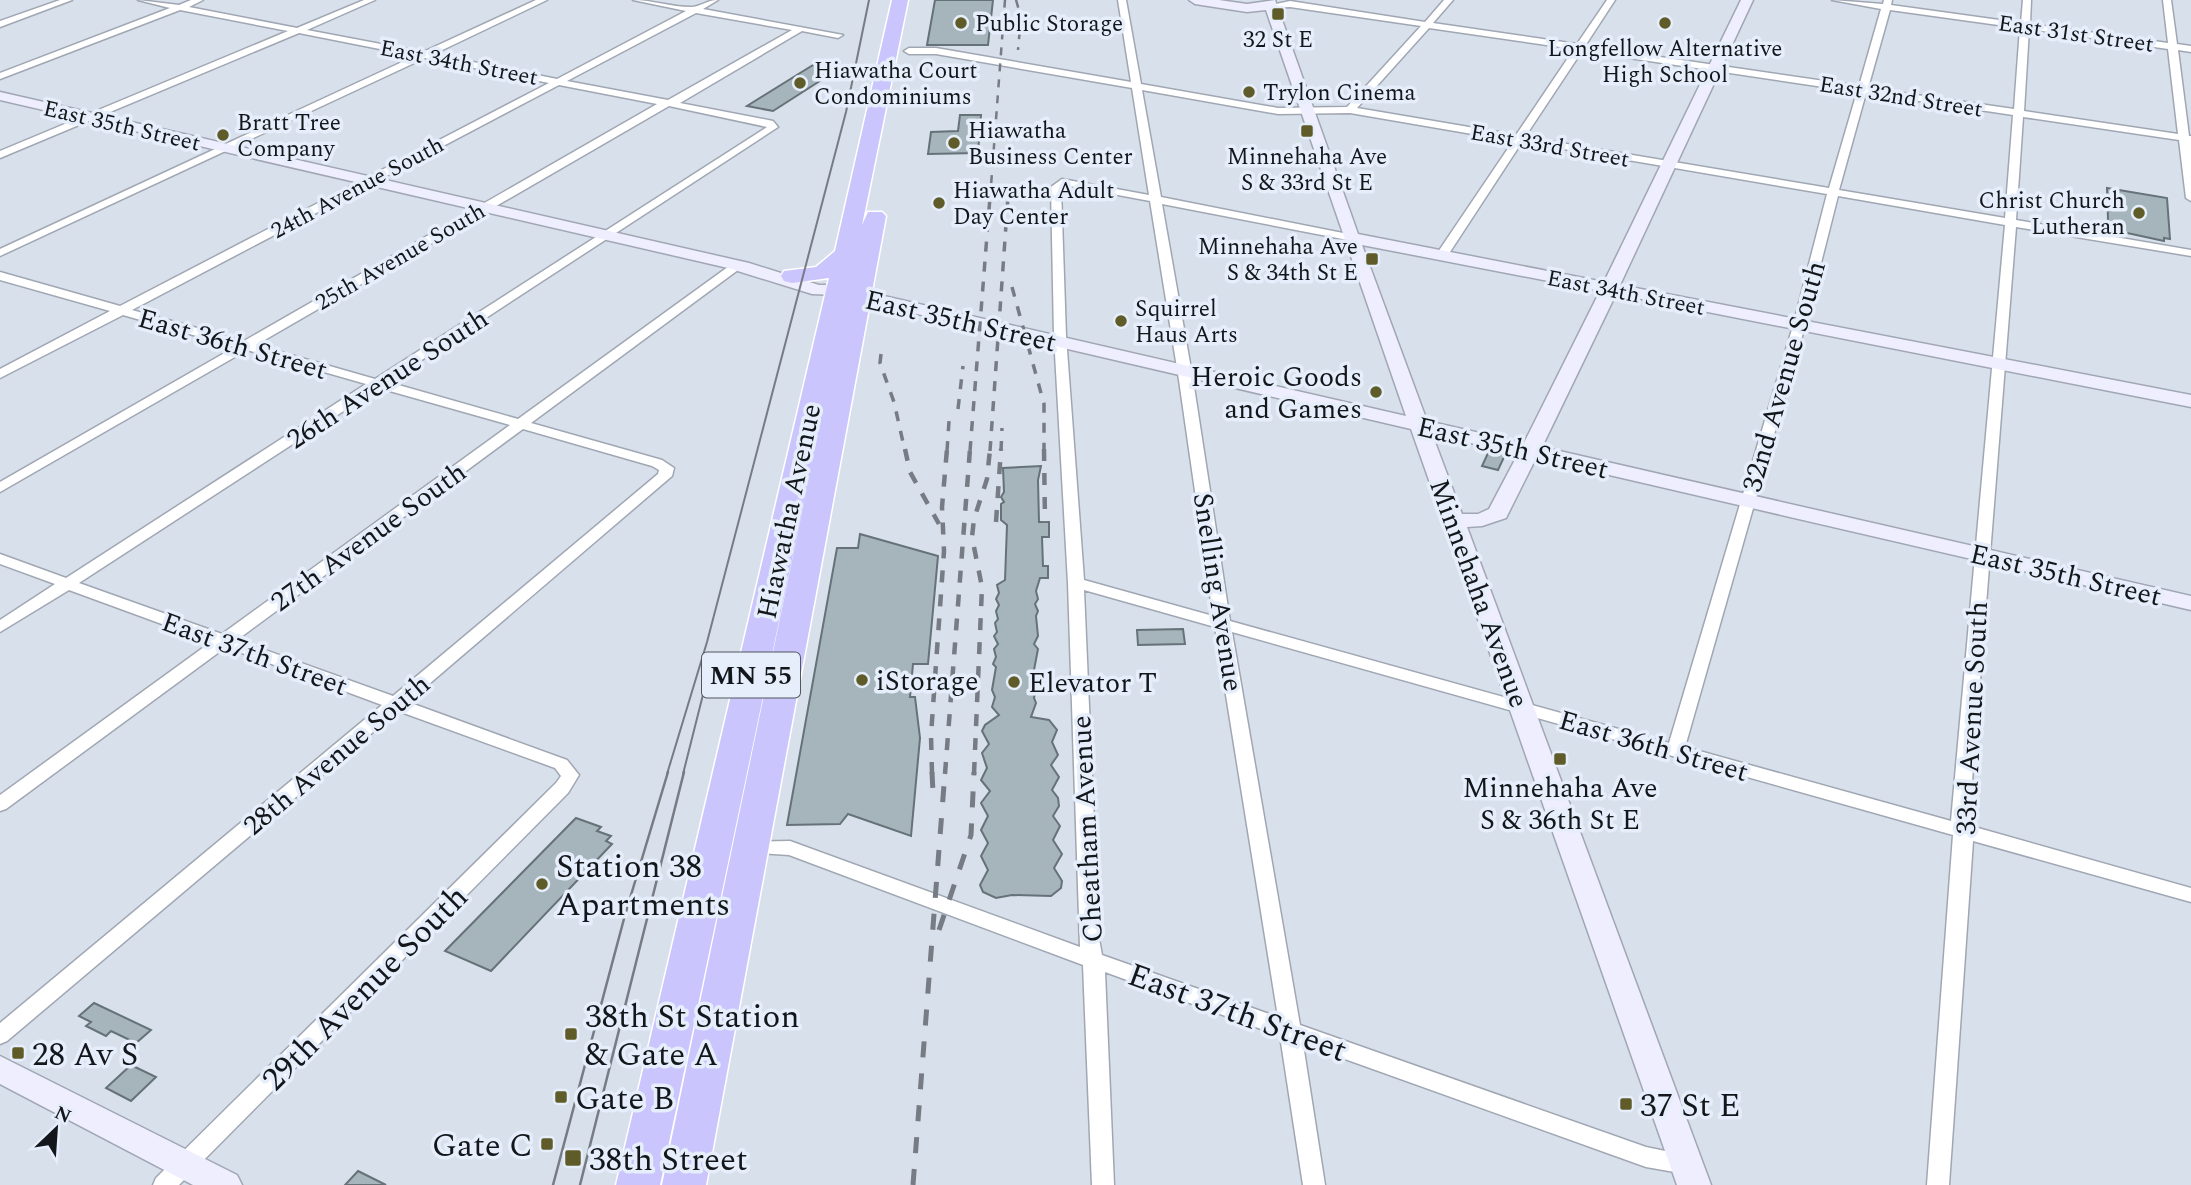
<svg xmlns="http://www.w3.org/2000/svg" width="2191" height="1185" font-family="Spectral,serif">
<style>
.building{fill:#a6b5bb;stroke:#657278;stroke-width:2}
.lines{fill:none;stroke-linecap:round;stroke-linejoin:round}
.street-casing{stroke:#a0a7b3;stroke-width:3}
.secondary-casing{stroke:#a0a7b3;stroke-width:3}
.highway-casing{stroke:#fff;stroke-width:3}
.street{fill:#fff;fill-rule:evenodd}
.secondary{fill:#efeefe;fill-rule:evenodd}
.highway{fill:#cac5fc;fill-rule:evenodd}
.tram-far1{stroke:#777c84;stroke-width:2}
.tram{stroke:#777c84;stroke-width:2.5}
.rail-far3{stroke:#777c84;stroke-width:2.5;stroke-dasharray:8 8;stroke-linecap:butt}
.rail-far2{stroke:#777c84;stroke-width:3.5;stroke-dasharray:10 10;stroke-linecap:butt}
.rail-far1{stroke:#777c84;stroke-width:4.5;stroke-dasharray:12 12;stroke-linecap:butt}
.rail{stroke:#777c84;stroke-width:5;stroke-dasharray:16 16;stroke-linecap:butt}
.poi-dot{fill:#5f5c29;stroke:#e5eefa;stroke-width:2.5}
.labels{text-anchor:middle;stroke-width:7;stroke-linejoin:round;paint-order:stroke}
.far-poi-label{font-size:23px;fill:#13161a;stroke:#e5eefa;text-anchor:start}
.far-street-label{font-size:23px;fill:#13161a;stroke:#e5eefa}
.shield{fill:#e5eefa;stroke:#52575d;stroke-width:2}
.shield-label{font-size:26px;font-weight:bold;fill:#13161a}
.street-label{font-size:28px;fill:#13161a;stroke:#e5eefa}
.poi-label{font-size:28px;fill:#13161a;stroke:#e5eefa;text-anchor:start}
.near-poi-label{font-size:33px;fill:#13161a;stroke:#e5eefa;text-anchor:start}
.near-street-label{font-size:33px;fill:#13161a;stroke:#e5eefa}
</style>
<rect width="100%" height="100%" fill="#d8e0ec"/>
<g class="building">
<polygon points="935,0 993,0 988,45 927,45"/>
<polygon points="813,65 837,70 773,111 747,106"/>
<polygon points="960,115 981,115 978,153 928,154 931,132 958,131"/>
<polygon points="2107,188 2167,198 2170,239 2164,238 2164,241 2104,228 2108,219"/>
<polygon points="1489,451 1505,455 1498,470 1482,466"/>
<polygon points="1041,466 1038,480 1039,522 1049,522 1049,537 1042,537 1043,566 1048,566 1048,578 1040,578 1036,591 1038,599 1035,604 1038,611 1036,616 1038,636 1034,644 1038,649 1034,670 1037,676 1032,682 1036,689 1034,698 1036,703 1031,717 1049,720 1057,730 1052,742 1058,755 1051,765 1059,777 1052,790 1058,798 1059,806 1053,816 1060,826 1053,840 1062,854 1054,868 1062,881 1061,888 1051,896 1012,895 996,898 983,892 980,885 988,870 981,856 988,843 981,830 988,816 981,803 990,791 981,780 987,768 982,753 989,744 982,731 985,725 999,715 992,707 995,697 992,690 996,667 993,664 996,657 994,649 998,644 994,636 997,632 995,623 998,619 996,611 999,605 996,599 999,593 997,585 1005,580 1007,525 1001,520 1001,504 1004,502 1001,497 1004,492 1003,468"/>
<polygon points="860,534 938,556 928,664 913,664 910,697 915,697 920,738 911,836 848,814 840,824 787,825 837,548 858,548"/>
<polygon points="1183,629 1185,644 1138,645 1137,630"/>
<polygon points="576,818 601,827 597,831 611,836 606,841 612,844 491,971 445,951"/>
<polygon points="94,1003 151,1030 136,1043 111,1031 106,1036 86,1026 91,1022 79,1016"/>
<polygon points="131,1065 156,1077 131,1101 106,1088"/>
<polygon points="358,1171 386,1185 345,1185"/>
</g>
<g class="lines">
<g class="street-casing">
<g id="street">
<polygon points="60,0 72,0 0,27 0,21"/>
<path d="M138,0L179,5L191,0H203L189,7L297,28L364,0H375L307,30L423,52L536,0H547L434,54L557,79L686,11L633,0C652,0 671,7 691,7C700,7 707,0 718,0L703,9L843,35L838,38L802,31L680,103L773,121L778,127L388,382L518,419L732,264H740L742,267L531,423L662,460L674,468L672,476L408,702L567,760L579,775L568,793L179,1185H153L156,1178L556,783L561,776L555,768L398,711L7,1041L0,1044V1023L382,705L226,647L6,809L0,811V795L211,642L69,590L0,632V620L55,584L0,564V554L66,578L366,384L247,350L0,492V482L235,347L123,315L0,378V369L110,311L0,280V272L120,306L549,83L425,58L0,256V249L415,56L299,33L0,158V151L288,31L180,10L0,79V73L170,8ZM696,13L792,30L668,100L567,81ZM559,85L657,104L244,341L132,310ZM669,106L767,127L375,379L256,345ZM379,388L510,425L222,634L79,583ZM523,429L652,466L659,470L658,474L393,696L237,640Z"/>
<path d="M1118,0H1126L1141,84L1278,108L1347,107L1421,26L1290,7L1268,8L1267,6L1290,1L1425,22L1444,0H1453L1433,23L1577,44L1607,0H1615L1585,46L1859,86L1881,9L1832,0L1883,4L1884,0H1892L1891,5L2021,23L2023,0H2031L2030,24L2168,43L2163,0H2171L2177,44L2191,46V52L2178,50L2189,136H2191V201L2186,198L2179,140L2023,117L2016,220L2191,250V256L2016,227L1969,819L1971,826L2191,888V902L1973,841L1949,1185H1927L1953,835L1232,632L1300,1025L1646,1147L1694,1157L1697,1164L1694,1171L1686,1174L1646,1167L1303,1044L1325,1185H1303L1280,1036L1105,972L1114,1185H1092L1083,965L789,855L744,852L742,847L744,842L790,841L1080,947L1068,583L1054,336L1051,187L1062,179L1149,195L1132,88L936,54H909L904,51L909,48H936L1131,82ZM1890,10L2020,28L2014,109L1868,88ZM1429,28L1574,49L1516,135L1357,108ZM2029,29L2168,49L2178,134L2024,111ZM1582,51L1857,92L1829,188L1525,137ZM1142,90L1278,114L1350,113L1513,141L1436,255L1442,259L1448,255L1522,142L1827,194L1793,326L1669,743L1230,621L1193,380L1162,204L1353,241L1359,238L1353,235L1161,197ZM1866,93L2013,115L2005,218L1839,190ZM1064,185L1150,201L1179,380L1213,616L1084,580L1066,336L1061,188ZM1838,196L2005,225L1951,821L1685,747L1805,326ZM1084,590L1215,627L1278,1017L1102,955L1099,939Z"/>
</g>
</g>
<g class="secondary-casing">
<g id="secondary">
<path d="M1189,0H1219L1247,4L1275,0L1358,234L1604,282L1741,0H1753L1620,285L2191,395V407L1616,294L1542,447L2191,596V610L1536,458L1506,518L1482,526L1467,527L1711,1185H1677L1411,429L836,295L812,294L728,268L0,100V92L749,263L819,285H836L1406,416L1266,10L1247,12L1195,4ZM1362,245L1600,291L1524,443L1427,421ZM1432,434L1518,454L1489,509L1478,514H1462Z"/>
<polygon points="0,1056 237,1175 242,1185 193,1185 0,1084"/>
</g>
</g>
<g class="highway-casing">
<polygon id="highway" points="892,0 908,0 862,225 868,212 882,212 886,216 706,1185 662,1185 813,460 660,1185 616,1185 829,278 792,283 784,281 781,276 784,271 816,267 835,251"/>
</g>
<use href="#street" class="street"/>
<use href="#secondary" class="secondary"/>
<use href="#highway" class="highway"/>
<g class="tram-far1">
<polyline points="667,774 707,642 846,112 869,0"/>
<polyline points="683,774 713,655"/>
</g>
<g class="tram">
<polyline points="553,1185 625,915 668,772"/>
<polyline points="580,1185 684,772"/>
</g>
<g class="rail-far3">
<polyline points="1016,0 1021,17 1018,50"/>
<polyline points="990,199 1005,0"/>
<polyline points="1008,199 1008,191"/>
</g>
<g class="rail-far2">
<polyline points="1012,287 1044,404 1044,451"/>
<polyline points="881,354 880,363 894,402 905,451"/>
<polyline points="958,409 963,366"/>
<polyline points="947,451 949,421"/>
<polyline points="970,451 990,197"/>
<polyline points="990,451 1008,197"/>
<polyline points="1001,451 1002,428"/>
</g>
<g class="rail-far1">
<polyline points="905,449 910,472 939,524"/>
<polyline points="1044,449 1045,522"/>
<polyline points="996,522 1001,449"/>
<polyline points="932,774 931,735 944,551 942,507 947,449"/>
<polyline points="945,774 970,449"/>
<polyline points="974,774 982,587 972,537 974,519 987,479 990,449"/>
</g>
<g class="rail">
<polyline points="932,772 933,793"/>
<polyline points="939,930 971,835 974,772"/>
<polyline points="913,1185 945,772"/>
</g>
</g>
<g class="poi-dot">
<rect x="1271" y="7" width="14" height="14" rx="3.5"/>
<circle cx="961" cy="23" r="7"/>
<circle cx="1665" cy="23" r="7"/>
<circle cx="800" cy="83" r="7"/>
<circle cx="1249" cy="92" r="7"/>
<rect x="1300" y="124" width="14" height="14" rx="3.5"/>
<circle cx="223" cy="135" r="7"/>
<circle cx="954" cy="143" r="7"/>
<circle cx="939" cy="203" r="7"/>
<circle cx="2139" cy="213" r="7"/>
<rect x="1365" y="252" width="14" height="14" rx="3.5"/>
<circle cx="1121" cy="321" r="7"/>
<circle cx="1376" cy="392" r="7"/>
<circle cx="862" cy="680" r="7"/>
<circle cx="1014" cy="682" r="7"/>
<rect x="1553" y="752" width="14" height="14" rx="3.5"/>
<circle cx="542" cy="884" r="7"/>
<rect x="564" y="1027" width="14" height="14" rx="3.5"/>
<rect x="11" y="1046" width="14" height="14" rx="3.5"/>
<rect x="554" y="1090" width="14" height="14" rx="3.5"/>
<rect x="1619" y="1097" width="14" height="14" rx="3.5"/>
<rect x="540" y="1137" width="14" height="14" rx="3.5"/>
<rect x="564" y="1149" width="18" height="18" rx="3.5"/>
</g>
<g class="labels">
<g class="far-poi-label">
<text x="975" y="31">Public Storage</text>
<text x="1278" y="47" text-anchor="middle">32 St E</text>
<text x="1665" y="56" text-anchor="middle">Longfellow Alternative<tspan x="1665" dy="26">High School</tspan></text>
<text x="814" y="78">Hiawatha Court<tspan x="814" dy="26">Condominiums</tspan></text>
<text x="1263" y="100">Trylon Cinema</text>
<text x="237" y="130">Bratt Tree<tspan x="237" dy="26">Company</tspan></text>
<text x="968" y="138">Hiawatha<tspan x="968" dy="26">Business Center</tspan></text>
<text x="1307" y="164" text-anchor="middle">Minnehaha Ave<tspan x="1307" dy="26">S &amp; 33rd St E</tspan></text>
<text x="953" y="198">Hiawatha Adult<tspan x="953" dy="26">Day Center</tspan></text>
<text x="2125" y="208" text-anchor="end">Christ Church<tspan x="2125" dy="26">Lutheran</tspan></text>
<text x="1358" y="254" text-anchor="end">Minnehaha Ave<tspan x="1358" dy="26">S &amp; 34th St E</tspan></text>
<text x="1135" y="316">Squirrel<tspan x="1135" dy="26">Haus Arts</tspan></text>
</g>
<g class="far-street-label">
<text transform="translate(2076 33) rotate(8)" y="8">East 31st Street</text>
<text transform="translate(459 62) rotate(11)" y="8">East 34th Street</text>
<text transform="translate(1901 96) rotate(9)" y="8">East 32nd Street</text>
<text transform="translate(122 125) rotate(13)" y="8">East 35th Street</text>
<text transform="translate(1550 145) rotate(10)" y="8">East 33rd Street</text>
<text transform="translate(357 187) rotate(-28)" y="8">24th Avenue South</text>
<text transform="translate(400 256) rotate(-30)" y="8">25th Avenue South</text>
<text transform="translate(1626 292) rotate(11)" y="8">East 34th Street</text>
</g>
<rect class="shield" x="702" y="652.5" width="98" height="45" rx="5"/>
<g class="shield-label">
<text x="751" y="684">MN 55</text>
</g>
<g class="street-label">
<text transform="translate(961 320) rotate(13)" y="10">East 35th Street</text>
<text transform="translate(233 343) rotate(16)" y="10">East 36th Street</text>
<text transform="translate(1783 376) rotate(-74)" y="10">32nd Avenue South</text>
<text transform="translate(387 378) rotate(-33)" y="10">26th Avenue South</text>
<text transform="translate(1513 447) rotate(13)" y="10">East 35th Street</text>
<text transform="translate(788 511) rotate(-78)" y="10">Hiawatha Avenue</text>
<text transform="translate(368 536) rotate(-36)" y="10">27th Avenue South</text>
<text transform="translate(2066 574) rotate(13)" y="10">East 35th Street</text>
<text transform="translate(1219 592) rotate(81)" y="10">Snelling Avenue</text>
<text transform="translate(1480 593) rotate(70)" y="10">Minnehaha Avenue</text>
<text transform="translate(255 653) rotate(20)" y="10">East 37th Street</text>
<text transform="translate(1971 718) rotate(-87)" y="10">33rd Avenue South</text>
<text transform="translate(1654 745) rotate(16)" y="10">East 36th Street</text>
<text transform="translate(336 754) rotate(-40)" y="10">28th Avenue South</text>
<text transform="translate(1086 829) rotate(-93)" y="10">Cheatham Avenue</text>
</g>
<g class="poi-label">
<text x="1362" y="386" text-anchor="end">Heroic Goods<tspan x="1362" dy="32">and Games</tspan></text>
<text x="876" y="690">iStorage</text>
<text x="1028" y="692">Elevator T</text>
<text x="1560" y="797" text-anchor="middle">Minnehaha Ave<tspan x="1560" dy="32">S &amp; 36th St E</tspan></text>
</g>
<g class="near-poi-label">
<text x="556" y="877">Station 38<tspan x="556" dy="38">Apartments</tspan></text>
<text x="585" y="1027">38th St Station<tspan x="585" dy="38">&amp; Gate A</tspan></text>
<text x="32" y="1065">28 Av S</text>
<text x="575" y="1109">Gate B</text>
<text x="1640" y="1116">37 St E</text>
<text x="533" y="1156" text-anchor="end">Gate C</text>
<text x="589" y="1170">38th Street</text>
</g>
<g class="near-street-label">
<text transform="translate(364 987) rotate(-45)" y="12">29th Avenue South</text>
<text transform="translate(1238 1011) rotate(20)" y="12">East 37th Street</text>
</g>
</g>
<g transform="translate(56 1129) rotate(25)" stroke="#e5eefa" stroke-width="5" paint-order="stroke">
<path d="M0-5L12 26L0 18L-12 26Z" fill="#13161a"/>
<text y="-10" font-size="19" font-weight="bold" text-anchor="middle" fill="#13161a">N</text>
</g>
</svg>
